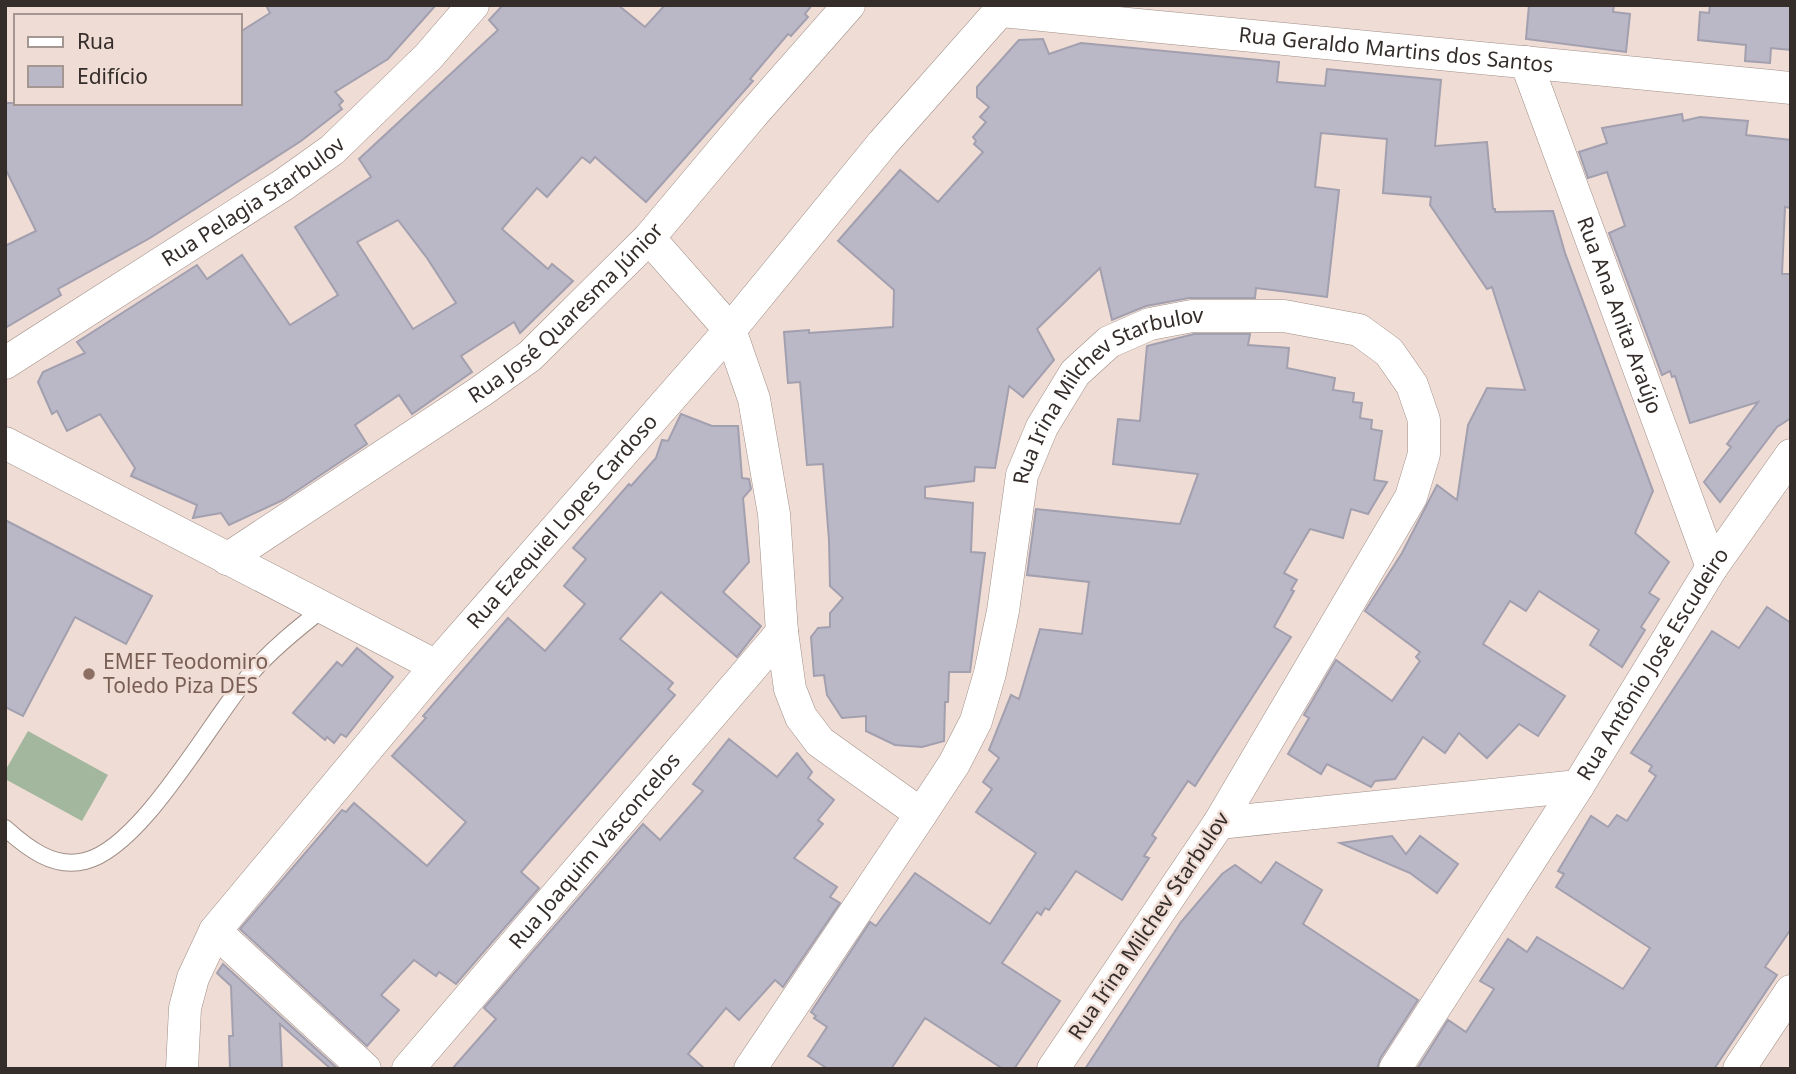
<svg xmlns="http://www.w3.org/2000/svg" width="1796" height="1074" font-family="'Noto Sans',sans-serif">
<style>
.green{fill:#a2b79d}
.building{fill:#bab7c7;stroke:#a29faf;stroke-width:2;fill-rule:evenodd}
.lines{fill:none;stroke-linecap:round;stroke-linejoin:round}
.service-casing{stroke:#a08f88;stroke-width:18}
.minor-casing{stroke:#a08f88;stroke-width:33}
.service{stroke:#fff;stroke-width:16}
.minor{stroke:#fff;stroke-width:32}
.education-dot{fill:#8d6e63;stroke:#efdcd4;stroke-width:2.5}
.labels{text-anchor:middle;stroke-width:5;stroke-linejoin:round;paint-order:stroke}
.street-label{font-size:21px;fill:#342d2a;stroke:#efdcd4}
.education-label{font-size:21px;fill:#785e54;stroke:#efdcd4;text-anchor:start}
</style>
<rect width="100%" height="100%" fill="#efdcd4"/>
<polygon class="green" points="28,731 108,775 82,821 5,779 5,771"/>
<g class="building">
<polygon points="266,5 436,5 388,59 335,92 343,101 339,105 342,109 301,141 150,238 58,289 61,295 5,328 5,246 36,231 5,168 5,103 240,103 240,32 270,13"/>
<path d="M503,5H618L645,27L665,5H812L805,14L808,17L791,36L788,34L750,79L753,81L646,202L595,157L590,163L582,157L547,197L537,188L502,229L548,269L552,264L573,281L520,333L514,322L461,356L472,372L412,414L399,395L355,425L367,444L283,500L229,525L221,513L193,518L197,505L131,476L135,468L100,414L67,431L57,411L52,414L38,382L43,372L85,353L77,342L197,265L207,279L242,255L290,325L338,295L295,227L371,177L359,159L498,30L489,20ZM398,220L427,258L456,303L413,329L357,242Z"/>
<polygon points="1529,5 1614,5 1613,12 1630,14 1626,52 1526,39"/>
<polygon points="1710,5 1791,5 1791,50 1771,48 1770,63 1745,61 1746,45 1698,40 1700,12 1709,13"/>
<polygon points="1043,39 1049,54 1081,43 1279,62 1277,82 1325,86 1327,69 1441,80 1435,146 1487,142 1493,209 1495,209 1495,212 1553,211 1565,253 1653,491 1635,533 1669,562 1649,593 1659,599 1641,627 1645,630 1622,667 1590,645 1599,630 1539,591 1526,611 1510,601 1483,644 1565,696 1538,736 1519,724 1487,758 1459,733 1445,753 1423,737 1395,779 1375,781 1371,787 1327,764 1321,774 1288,754 1309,718 1304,715 1336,660 1392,701 1420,661 1416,657 1420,652 1365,611 1402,553 1437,485 1457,500 1468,425 1487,388 1525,390 1492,287 1487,289 1430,205 1431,197 1383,193 1387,139 1321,133 1315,187 1339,190 1327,297 1256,288 1255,298 1189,298 1146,306 1112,320 1100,268 1037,329 1054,360 1023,397 1009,386 995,468 975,467 974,481 925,487 925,498 973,503 971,552 985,553 970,672 949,672 948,702 945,702 944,741 922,747 895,745 866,731 866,716 842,718 827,695 824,675 814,676 811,637 818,628 830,627 830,613 843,598 830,586 829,540 823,464 807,465 800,382 788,383 784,332 809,330 809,333 893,327 894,290 838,241 900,170 938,202 983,152 974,144 976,141 973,137 986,122 980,117 989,107 977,97 977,87 1019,40"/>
<polygon points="1682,114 1683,121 1700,117 1748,121 1746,135 1791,140 1791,208 1785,207 1782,274 1790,274 1791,290 1791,418 1777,427 1720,502 1704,482 1731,447 1727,444 1758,402 1690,423 1675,376 1672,377 1670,371 1662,375 1609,233 1625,226 1607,172 1588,178 1579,152 1607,143 1602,128"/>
<polygon points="1194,334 1250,334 1248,345 1289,348 1287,368 1335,378 1333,390 1354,393 1353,402 1362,403 1360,418 1372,420 1371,429 1382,431 1374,480 1387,482 1368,514 1351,509 1343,538 1310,529 1284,573 1297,580 1291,590 1294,591 1274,627 1291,637 1195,786 1188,781 1152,835 1156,838 1144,856 1149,858 1122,900 1076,871 1049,910 1045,908 1041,915 1037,912 1002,963 1060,1001 1014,1069 1003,1069 925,1018 891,1069 828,1069 808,1056 827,1027 814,1018 816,1016 811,1012 870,922 876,926 915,873 990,924 1036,853 976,812 992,789 983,782 999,758 989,750 1011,695 1019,699 1040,629 1082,634 1089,582 1027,575 1036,509 1180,524 1198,474 1113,464 1118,419 1140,421 1147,346"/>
<polygon points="681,414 712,426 738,426 742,478 749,479 751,489 743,498 749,562 723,592 761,626 737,657 661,592 620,639 673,683 668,689 675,695 521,872 539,888 456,984 439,972 436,976 414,960 381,995 399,1010 367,1046 240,929 342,810 346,812 354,803 427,866 466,822 392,756 426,718 423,716 508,618 545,651 585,604 564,586 586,559 573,548 629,484 631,486 656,458 662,440 668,441"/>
<polygon points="5,520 152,596 126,644 75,617 23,716 5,707"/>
<polygon points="1767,607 1791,623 1791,929 1765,967 1777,975 1714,1069 1417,1069 1448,1020 1466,1032 1494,989 1480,981 1508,939 1527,952 1537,937 1623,989 1650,948 1556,887 1564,874 1558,871 1591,816 1608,827 1617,815 1627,821 1656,776 1649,771 1652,766 1631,753 1712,631 1739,648"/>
<polygon points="357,648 393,677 346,737 341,734 334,743 327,737 325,740 293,713 337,662 342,666"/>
<polygon points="729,739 777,777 797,753 812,772 808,778 834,800 818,820 823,824 794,858 837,887 830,897 840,903 783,987 775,980 739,1020 726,1008 688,1054 705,1069 452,1069 496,1019 484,1008 643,824 660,840 703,791 693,784"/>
<polygon points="1392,836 1406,854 1420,836 1458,864 1437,893 1410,873 1340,843"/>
<polygon points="1276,862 1322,890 1303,924 1418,1000 1380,1059 1377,1069 1085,1069 1181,922 1222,874 1235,865 1261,883"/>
<polygon points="223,964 338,1069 331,1069 280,1024 282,1069 230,1069 229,1036 233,1036 231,986 217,973"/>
</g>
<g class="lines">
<g class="service-casing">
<path id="service" d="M5,828C27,848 54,869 85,861C143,847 211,719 252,672C273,648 298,628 324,608"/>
</g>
<g class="minor-casing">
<g id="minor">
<path id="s1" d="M1001,11C1264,38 1527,63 1791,88"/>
<path id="s2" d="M1526,62L1712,567"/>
<path id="s3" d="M649,238L730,330L754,399L774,514L782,632L790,689L801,717L820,742L921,814L954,764L976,721L990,673L1003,611L1022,475L1042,427L1075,373L1109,342L1150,324L1192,316H1284L1359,330L1389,352L1412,385L1424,420V454L1411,497L1219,823L1053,1069"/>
<path id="s4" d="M5,363L283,185L332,150L428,57L473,5"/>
<polyline points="5,443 436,666"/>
<path id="s5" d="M227,559L480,392L530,356L649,238L753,114L849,5"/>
<polyline points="1219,823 1578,786"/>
<polyline points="215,931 365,1069"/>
<path id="s6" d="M182,1069L185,1008L193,978L215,931L436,666L730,330L883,143L1005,5"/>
<path id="s7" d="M408,1069L782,632"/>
<polyline points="750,1069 921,814"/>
<path id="s8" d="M1395,1069L1578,786L1712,567L1791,455"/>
<polyline points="1739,1069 1791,991"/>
</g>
</g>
<use href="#service" class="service"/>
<use href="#minor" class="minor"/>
</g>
<circle class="education-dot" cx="89" cy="674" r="7"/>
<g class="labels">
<g class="street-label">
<text dy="7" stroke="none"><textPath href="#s1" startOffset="397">Rua Geraldo Martins dos Santos</textPath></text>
<text dy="7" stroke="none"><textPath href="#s4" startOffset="296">Rua Pelagia Starbulov</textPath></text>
<text dy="7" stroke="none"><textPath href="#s5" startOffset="420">Rua José Quaresma Júnior</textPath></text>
<text dy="7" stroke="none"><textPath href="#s2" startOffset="270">Rua Ana Anita Araújo</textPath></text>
<text dy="7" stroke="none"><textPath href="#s3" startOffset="1158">Rua Irina Milchev Starbulov</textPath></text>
<text dy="7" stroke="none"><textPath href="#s6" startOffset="681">Rua Ezequiel Lopes Cardoso</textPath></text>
<text dy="7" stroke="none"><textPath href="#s8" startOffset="480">Rua Antônio José Escudeiro</textPath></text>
<text dy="7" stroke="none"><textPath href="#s7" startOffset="287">Rua Joaquim Vasconcelos</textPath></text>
<text transform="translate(1149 926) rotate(-56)" y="7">Rua Irina Milchev Starbulov</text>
</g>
<g class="education-label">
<text x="103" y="669">EMEF Teodomiro<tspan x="103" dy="24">Toledo Piza DES</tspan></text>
</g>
</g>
<rect width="1796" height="1074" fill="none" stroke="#342d2a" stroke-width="14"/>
<rect x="14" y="14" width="228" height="91" fill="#efdcd4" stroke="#a49690" stroke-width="2"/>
<rect x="28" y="37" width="35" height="10" fill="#ffffff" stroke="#a49690" stroke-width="2"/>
<text x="77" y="49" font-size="21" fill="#342d2a">Rua</text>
<rect x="28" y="66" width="35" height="21" fill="#bab7c7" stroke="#a49690" stroke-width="2"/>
<text x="77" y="84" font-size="21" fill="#342d2a">Edifício</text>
</svg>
